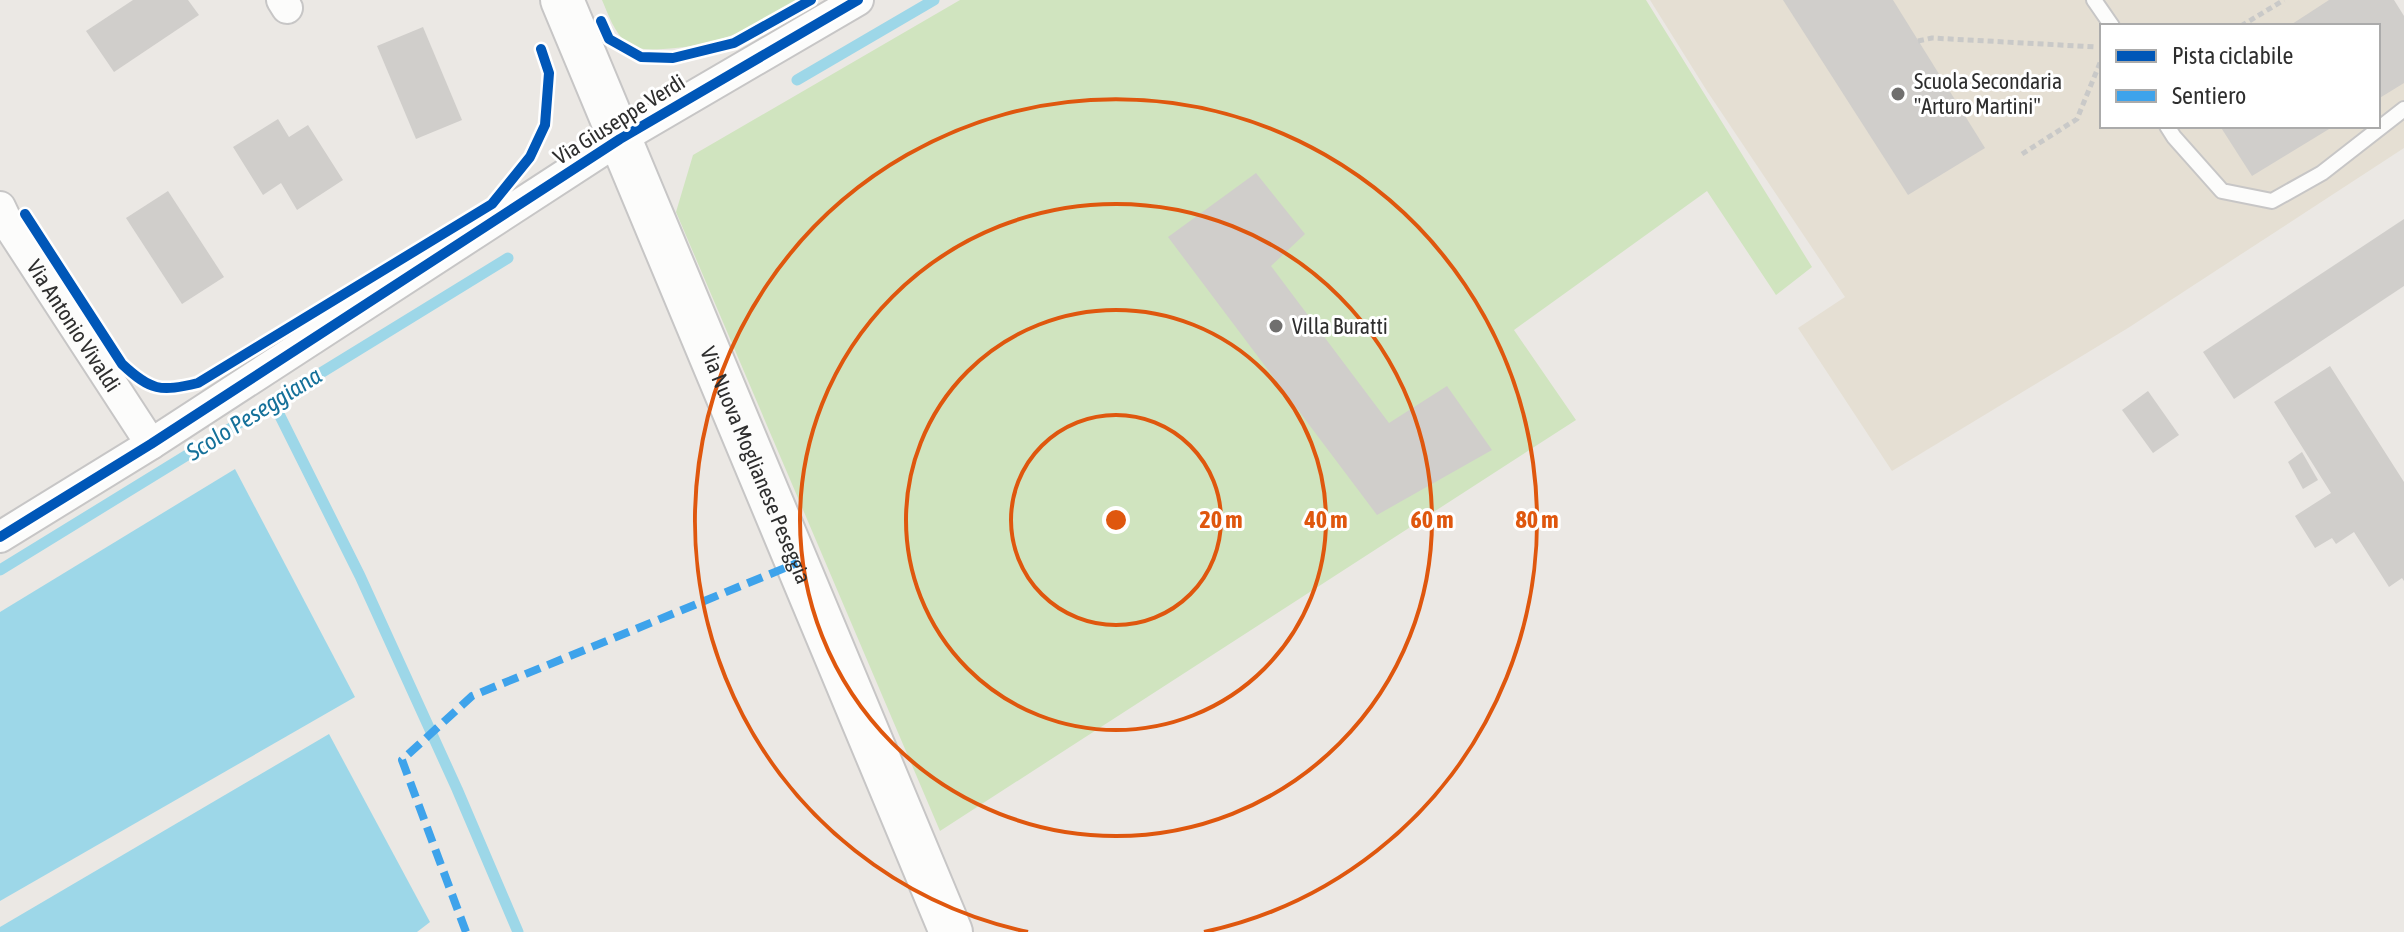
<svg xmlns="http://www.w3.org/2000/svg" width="2404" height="932" font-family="'Asap Condensed',sans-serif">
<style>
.education{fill:#e5dfd3;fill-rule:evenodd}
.green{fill:#d0e4bf}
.water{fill:#9dd7e8}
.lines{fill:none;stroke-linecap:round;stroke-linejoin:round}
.stream{stroke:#9dd7e8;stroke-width:11}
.building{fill:#d0cecb}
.lane-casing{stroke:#c7c6c6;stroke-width:18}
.street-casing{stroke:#c7c6c6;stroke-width:34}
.secondary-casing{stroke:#c7c6c6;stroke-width:46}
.path{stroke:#c9c9c8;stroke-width:5;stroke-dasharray:6 4;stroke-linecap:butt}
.lane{stroke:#fcfcfb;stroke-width:14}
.street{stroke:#fcfcfb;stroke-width:30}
.secondary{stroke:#fcfcfb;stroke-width:42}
.quiet{stroke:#3ea3eb;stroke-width:8;stroke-dasharray:16 8;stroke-linecap:butt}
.cycleway-casing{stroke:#fff;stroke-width:15}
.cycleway{stroke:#0057b8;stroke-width:10}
.ring{fill:none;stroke:#df570e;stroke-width:4}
.poi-dot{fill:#706f6e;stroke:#fff;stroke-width:3}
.labels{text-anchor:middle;stroke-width:6;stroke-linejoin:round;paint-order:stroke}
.poi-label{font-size:22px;fill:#2e2e2e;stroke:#fff;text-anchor:start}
.street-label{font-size:22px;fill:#2e2e2e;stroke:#fff}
.water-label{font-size:24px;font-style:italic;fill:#15719a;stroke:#fff}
.centre{fill:#df570e;stroke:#fff;stroke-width:4}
.ring-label{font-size:24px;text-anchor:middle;font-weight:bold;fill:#df570e;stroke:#fff;stroke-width:6;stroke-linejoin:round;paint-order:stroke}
</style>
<rect width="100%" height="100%" fill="#ebe8e4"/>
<path class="education" d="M1650,0H2389L2404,24V148L2128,328L1892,471L1798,328L1845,297L1707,91ZM2102,26H2378V126H2102Z"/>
<g class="green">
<path d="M602,0H803C754,28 720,46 663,49C652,50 636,50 627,43C614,32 609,16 602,0Z"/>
<polygon points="960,0 1646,0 1812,267 1776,295 1707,191 1514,330 1576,420 940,831 676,212 693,155"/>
</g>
<g class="water">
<polygon points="235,469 355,697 0,901 0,612"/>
<polygon points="329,734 430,922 417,932 0,932 0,927"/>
</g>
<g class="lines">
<g class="stream">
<polyline points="797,80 934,0"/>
<polyline points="273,402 360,576 457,789 518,932"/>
<polyline points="0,570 508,258"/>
</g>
</g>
<g class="building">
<polygon points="133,0 188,0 199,15 114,72 86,31"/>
<polygon points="1783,0 1893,0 1985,148 1908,195"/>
<polygon points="2329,0 2394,0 2404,16 2404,83 2378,99 2378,26 2289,26"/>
<polygon points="423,27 462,120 416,139 377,46"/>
<polygon points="278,119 289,137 308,125 343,180 297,210 281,183 263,195 233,147"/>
<polygon points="2220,126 2334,126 2252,176"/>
<polygon points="1256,173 1305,234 1271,266 1389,423 1447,386 1492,450 1377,515 1168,237"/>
<polygon points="168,191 224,277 182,304 126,218"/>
<polygon points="2404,219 2404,286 2234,399 2203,352"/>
<polygon points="2330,366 2404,482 2404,581 2402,578 2389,587 2354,532 2336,544 2332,538 2315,548 2295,516 2331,493 2274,402"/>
<polygon points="2148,391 2179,435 2153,453 2122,410"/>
<polygon points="2302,452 2318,480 2303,489 2288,462"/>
</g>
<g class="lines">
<g class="lane-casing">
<g id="lane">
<polyline points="2094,0 2112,26"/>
<polyline points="2167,126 2174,137 2222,191 2272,201 2322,173 2404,109"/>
</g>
</g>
<g class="street-casing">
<g id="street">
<polyline points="282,0 287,8"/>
<path id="s1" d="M0,207L9,226L151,444"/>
<polyline points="0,537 151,444 620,139 858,0"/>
</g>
</g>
<g class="secondary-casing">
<g id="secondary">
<path id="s2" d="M562,0L951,932"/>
</g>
</g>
<g class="path">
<polyline points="2241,26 2284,0"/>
<polyline points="1918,41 1932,38 2097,47"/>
<polyline points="2022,154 2077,119 2102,58"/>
</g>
<use href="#lane" class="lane"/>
<use href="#street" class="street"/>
<use href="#secondary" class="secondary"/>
<polyline class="quiet" points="466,932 402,760 472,696 797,563"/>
<g class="cycleway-casing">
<g id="cycleway">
<polyline points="601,21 609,39 641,57 673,58 734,43 811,0"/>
<path d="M25,214L122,364C151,391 160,392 198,383L492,204L530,157L545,125L549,73L541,49"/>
<polyline points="0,537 151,444 620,139 858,0"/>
</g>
</g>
<use href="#cycleway" class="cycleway"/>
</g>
<g class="ring">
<circle cx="1116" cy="520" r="105"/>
<circle cx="1116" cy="520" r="210"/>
<circle cx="1116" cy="520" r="316"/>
<path d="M1028 932A421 421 0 1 1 1204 932"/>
</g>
<g class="poi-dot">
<circle cx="1898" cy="94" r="8"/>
<circle cx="1276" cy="326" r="8"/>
</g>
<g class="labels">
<g class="poi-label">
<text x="1914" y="89">Scuola Secondaria<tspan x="1914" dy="25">"Arturo Martini"</tspan></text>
<text x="1292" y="334">Villa Buratti</text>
</g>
<g class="street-label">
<text transform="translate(619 119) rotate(-32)" y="8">Via Giuseppe Verdi</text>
<text dy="8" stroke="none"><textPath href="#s1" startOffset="140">Via Antonio Vivaldi</textPath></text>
<text dy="8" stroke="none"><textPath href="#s2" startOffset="504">Via Nuova Moglianese Peseggia</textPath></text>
</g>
<g class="water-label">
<text transform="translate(254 414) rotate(-32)" y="8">Scolo Peseggiana</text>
</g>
</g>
<circle cx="1116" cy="520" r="12" class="centre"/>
<g class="ring-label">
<text x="1221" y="528">20 m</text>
<text x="1326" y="528">40 m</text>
<text x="1432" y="528">60 m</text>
<text x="1537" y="528">80 m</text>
</g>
<rect x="2100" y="24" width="280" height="104" fill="#ffffff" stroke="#ababab" stroke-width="2"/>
<rect x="2116" y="50" width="40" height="12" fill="#0057b8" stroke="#ababab" stroke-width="2"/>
<text x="2172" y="64" font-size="24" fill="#2e2e2e">Pista ciclabile</text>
<rect x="2116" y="90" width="40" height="12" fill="#3ea3eb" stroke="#ababab" stroke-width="2"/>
<text x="2172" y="104" font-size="24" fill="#2e2e2e">Sentiero</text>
</svg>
